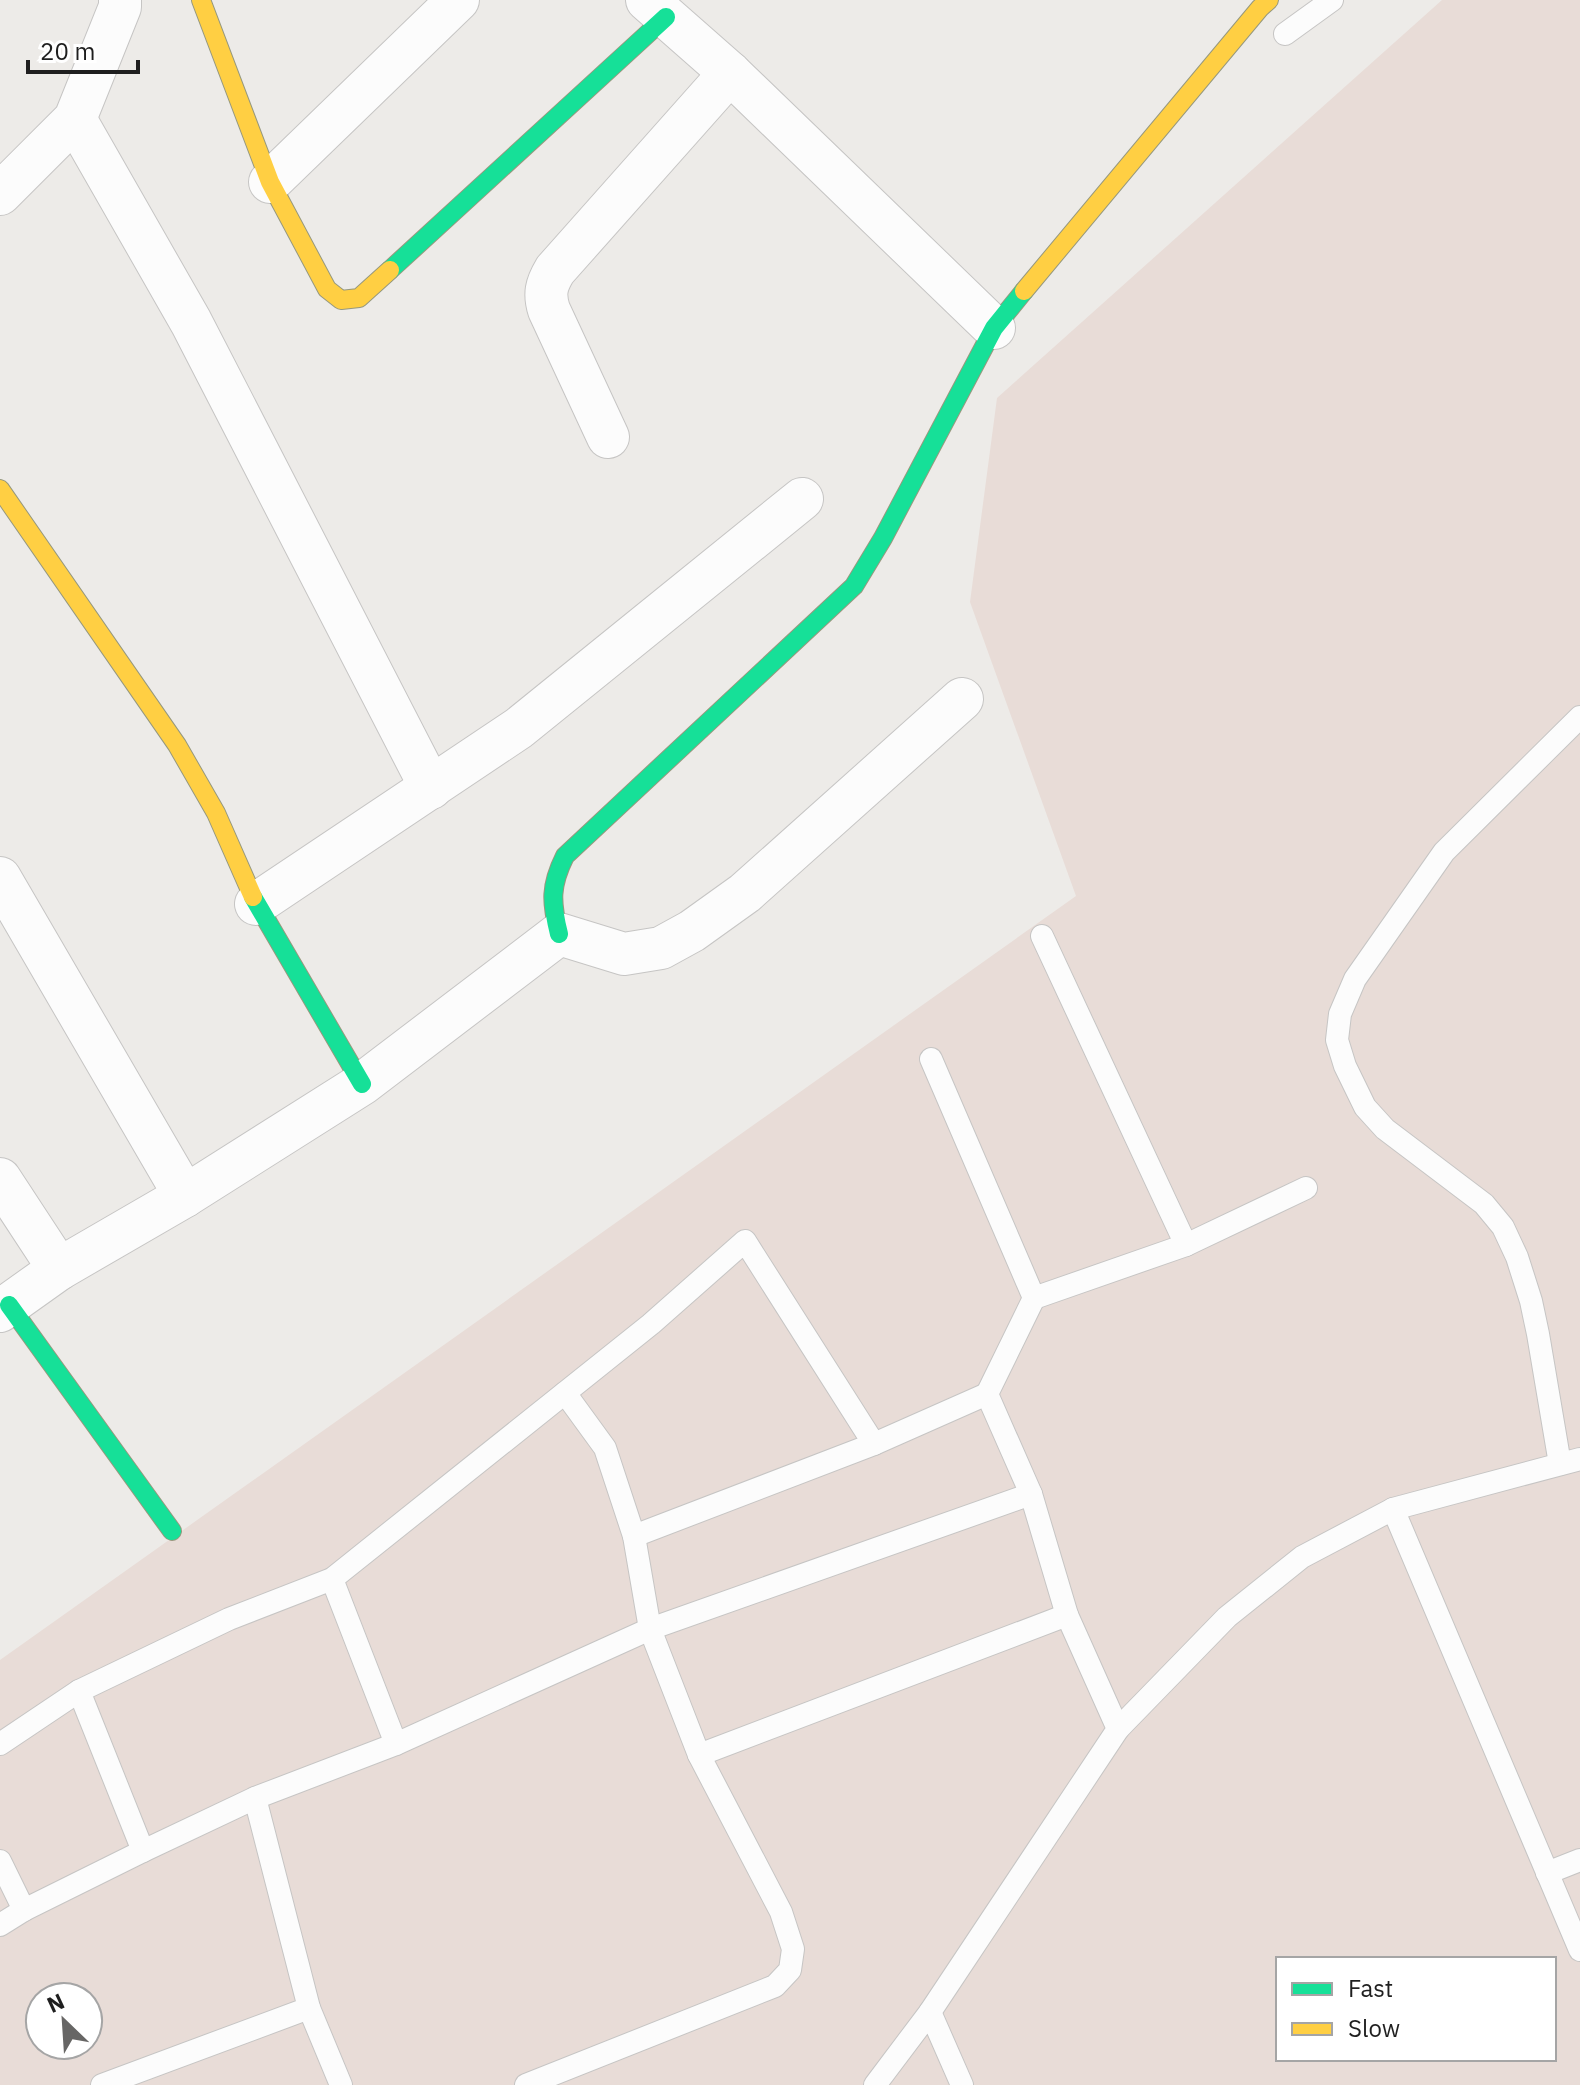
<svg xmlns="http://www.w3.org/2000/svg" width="1580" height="2085" font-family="'IBM Plex Sans',sans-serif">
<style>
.military{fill:#e8dcd7;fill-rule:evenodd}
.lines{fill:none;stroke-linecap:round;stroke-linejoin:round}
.lane-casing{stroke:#c6c5c4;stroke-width:24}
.street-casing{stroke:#c6c5c4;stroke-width:44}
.fast-casing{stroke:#96987e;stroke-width:20}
.slow-casing{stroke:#96987e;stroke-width:20}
.lane{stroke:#fcfcfc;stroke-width:22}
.street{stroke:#fcfcfc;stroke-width:42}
.fast{stroke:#16e098;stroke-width:18}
.slow{stroke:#ffcf43;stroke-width:18}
</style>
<rect width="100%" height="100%" fill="#edebe8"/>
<path class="military" d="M1442,0H1580V2085H0V1660L1076,896L970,602L997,398ZM1278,1959H1554V2059H1278ZM40,1997H88V2045H40Z"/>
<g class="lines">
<g class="lane-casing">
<g id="lane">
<polyline points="1285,34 1332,0"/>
<polyline points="931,1059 1034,1298 987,1394"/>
<polyline points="1186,1245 1306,1188"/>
<polyline points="1034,1298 1186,1245 1042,936"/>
<polyline points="565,1393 605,1448 634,1536 650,1629 699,1755 1067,1615 1118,1729 930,2012"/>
<polyline points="874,1444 987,1394 1031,1494"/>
<polyline points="1560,1464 1538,1334 1531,1301 1517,1257 1503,1227 1484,1204 1385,1129 1365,1107 1345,1066 1337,1040 1340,1014 1355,979 1444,852 1580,717"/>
<polyline points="1393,1509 1580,1459"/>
<polyline points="332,1579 396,1744"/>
<polyline points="79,1691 143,1851"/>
<polyline points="1118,1729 1227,1617 1302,1557 1393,1509 1580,1950"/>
<polyline points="0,1744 79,1691 229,1619 332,1579 651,1324 745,1241 874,1444 634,1536"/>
<polyline points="255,1798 396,1744 650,1629 1031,1494 1067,1615"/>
<polyline points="0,1861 24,1910"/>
<polyline points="1547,1873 1580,1860"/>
<polyline points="0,1925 24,1910 143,1851 255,1798 309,2008 102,2085"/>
<polyline points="309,2008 341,2085"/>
<polyline points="526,2085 775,1986 790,1970 793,1949 781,1912 699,1755"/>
<polyline points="875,2085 930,2012 962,2085"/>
</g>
</g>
<g class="street-casing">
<g id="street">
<polyline points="647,0 730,73 994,328"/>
<polyline points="75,119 191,322 431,788"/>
<polyline points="270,182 458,0"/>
<polyline points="0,194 75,119 120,7 120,0"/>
<path d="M608,437L549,310C544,294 546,285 555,270L730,73"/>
<polyline points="0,878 185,1196"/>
<polyline points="256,904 519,728 802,499"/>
<polyline points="0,1179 59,1269"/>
<polyline points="0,1311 59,1269 185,1196 362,1084 559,934 624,954 661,948 692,931 745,893 962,699"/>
</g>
</g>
<g class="fast-casing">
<g id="fast">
<polyline points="390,270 666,17"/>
<polyline points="253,897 362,1084"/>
<path d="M559,934C551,902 550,886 565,856L854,586L883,538L994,328L1024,291"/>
<polyline points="9,1305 172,1531"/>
</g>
</g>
<g class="slow-casing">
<g id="slow">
<polyline points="201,0 270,182 327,289 341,300 359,298 390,270"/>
<polyline points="1024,291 1260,8 1269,0"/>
<polyline points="0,489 177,745 216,813 253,897"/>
</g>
</g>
<use href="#lane" class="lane"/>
<use href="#street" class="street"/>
<use href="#fast" class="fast"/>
<use href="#slow" class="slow"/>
</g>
<rect x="1276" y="1957" width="280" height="104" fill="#ffffff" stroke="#a5a5a5" stroke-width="2"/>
<rect x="1292" y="1983" width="40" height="12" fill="#16e098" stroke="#a5a5a5" stroke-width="2"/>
<text x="1348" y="1997" font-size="24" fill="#1f1f1f">Fast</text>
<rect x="1292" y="2023" width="40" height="12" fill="#ffcf43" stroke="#a5a5a5" stroke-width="2"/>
<text x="1348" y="2037" font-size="24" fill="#1f1f1f">Slow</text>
<g transform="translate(64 2021) rotate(335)"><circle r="38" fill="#ffffff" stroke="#a5a5a5" stroke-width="2"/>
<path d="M0-6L14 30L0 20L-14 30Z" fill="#676665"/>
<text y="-12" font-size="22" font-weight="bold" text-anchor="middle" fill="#1f1f1f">N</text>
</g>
<path d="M28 60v12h110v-12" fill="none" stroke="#1f1f1f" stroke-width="4"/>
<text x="40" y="60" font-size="24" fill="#1f1f1f" stroke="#ffffff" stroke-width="6" paint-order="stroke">20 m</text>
</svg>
